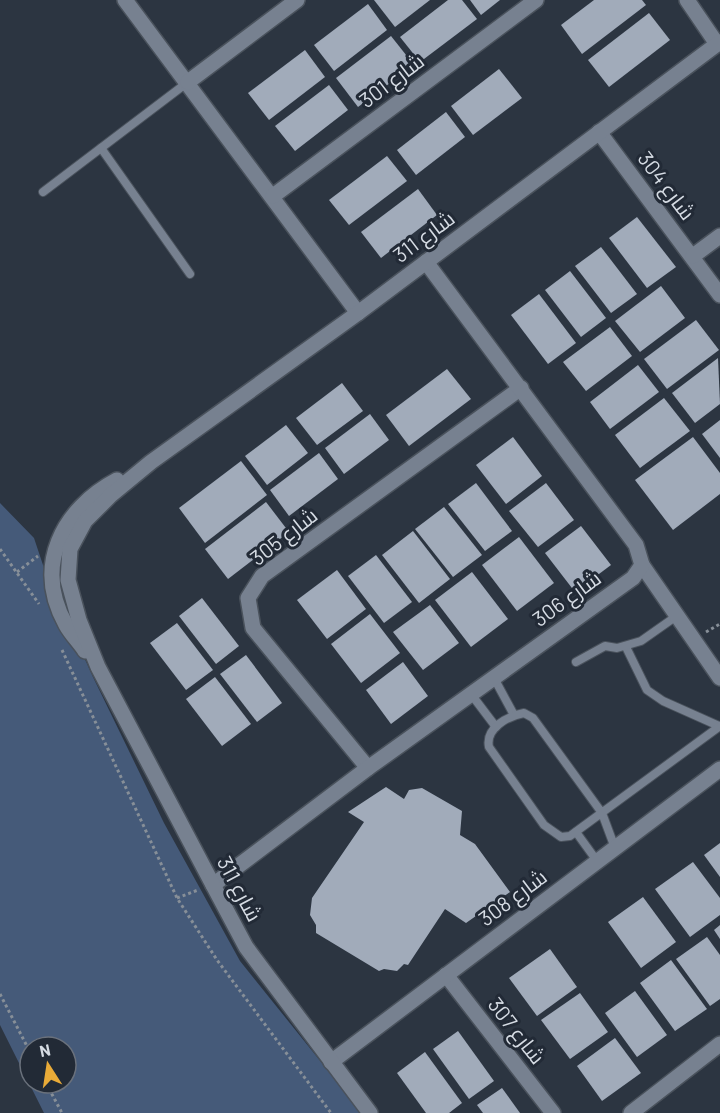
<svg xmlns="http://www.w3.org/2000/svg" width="720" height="1113" font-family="Barlow,Cairo,sans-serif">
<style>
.green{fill:#455a79;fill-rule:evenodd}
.building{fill:#a1abba}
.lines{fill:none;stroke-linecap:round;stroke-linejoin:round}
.service-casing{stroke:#4a525c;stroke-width:10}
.minor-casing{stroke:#4a525c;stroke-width:18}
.path{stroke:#878f98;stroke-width:3;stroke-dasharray:3 3;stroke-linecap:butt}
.service{stroke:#778190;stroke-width:8}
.minor{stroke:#778190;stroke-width:15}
.labels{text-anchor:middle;stroke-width:6;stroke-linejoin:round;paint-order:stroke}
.street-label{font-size:21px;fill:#d6dce4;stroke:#222a36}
</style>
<rect width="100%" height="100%" fill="#2c3541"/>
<path class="green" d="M0,503L34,538L45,571L93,677L164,823L240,961L362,1113H44L0,1025ZM30,1047H66V1083H30Z"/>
<g class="building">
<polygon points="374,0 430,0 395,27"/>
<polygon points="448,0 462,0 477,19 420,62 400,37"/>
<polygon points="470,0 500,0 481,15"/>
<polygon points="594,0 642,0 646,5 582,54 561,25"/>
<polygon points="368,4 387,30 334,71 314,45"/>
<polygon points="649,13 670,40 609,87 588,60"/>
<polygon points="391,36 414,65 358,107 336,78"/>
<polygon points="305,50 325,77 269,120 248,93"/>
<polygon points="499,69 522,98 473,135 451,106"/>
<polygon points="329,85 348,110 295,151 275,126"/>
<polygon points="446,112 465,137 416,175 397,150"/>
<polygon points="387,156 407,181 349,225 329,200"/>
<polygon points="418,189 437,215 381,258 361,232"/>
<polygon points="637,217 676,267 647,288 609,238"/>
<polygon points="601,247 637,294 611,313 575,266"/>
<polygon points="570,271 606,318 581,337 545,290"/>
<polygon points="661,286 685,318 640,352 615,321"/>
<polygon points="539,294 576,343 548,364 511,315"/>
<polygon points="696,320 719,350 667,389 644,359"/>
<polygon points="610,327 632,356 586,391 563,362"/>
<polygon points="718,358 720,404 695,423 672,393"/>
<polygon points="638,365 659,392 610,429 590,402"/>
<polygon points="447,369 471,399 409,446 386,415"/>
<polygon points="342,383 363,411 317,445 296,418"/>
<polygon points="664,398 690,431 640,468 615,435"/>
<polygon points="370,414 389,440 344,474 325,448"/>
<polygon points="720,420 720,458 702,434"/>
<polygon points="286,425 308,453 267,485 245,456"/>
<polygon points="513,437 542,476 506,504 476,465"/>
<polygon points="693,437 720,473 720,494 673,530 635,480"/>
<polygon points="319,453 338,479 289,516 270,490"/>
<polygon points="241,461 267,495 205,543 179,508"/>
<polygon points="476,483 512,531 485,551 448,504"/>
<polygon points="546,483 574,520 538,547 509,511"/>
<polygon points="266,502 289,532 228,579 205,549"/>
<polygon points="444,507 482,555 453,577 415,529"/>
<polygon points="581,526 611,565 575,592 545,553"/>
<polygon points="413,531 450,579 419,603 382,555"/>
<polygon points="519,537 554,583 517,611 482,565"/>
<polygon points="376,555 412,602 384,623 348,576"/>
<polygon points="337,570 366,609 327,639 297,600"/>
<polygon points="472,572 508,619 471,647 435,600"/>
<polygon points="202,598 239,646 216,664 179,616"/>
<polygon points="430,605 459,643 423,670 393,632"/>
<polygon points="370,614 400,653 361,683 331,644"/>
<polygon points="177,623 213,670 186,690 150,643"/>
<polygon points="246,655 282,703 257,722 220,674"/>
<polygon points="403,662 428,696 391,724 366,690"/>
<polygon points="215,677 251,724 222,746 186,699"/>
<polygon points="386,787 404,799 409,790 422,788 462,811 460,835 475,844 510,892 466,923 445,909 408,965 404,964 397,971 384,969 379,971 316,933 316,925 310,915 312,898 364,822 348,812"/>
<polygon points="720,843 720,877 704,855"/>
<polygon points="693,862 720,898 720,915 690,937 655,889"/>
<polygon points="643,897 676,942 641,968 608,922"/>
<polygon points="720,925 720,939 714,930"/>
<polygon points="707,937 720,955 720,999 710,1006 676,959"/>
<polygon points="550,949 577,987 537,1016 509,978"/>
<polygon points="671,960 707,1009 675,1031 640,983"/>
<polygon points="635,991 667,1035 637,1057 605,1013"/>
<polygon points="580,993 608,1032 570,1059 541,1020"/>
<polygon points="458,1031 494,1081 469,1099 433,1049"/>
<polygon points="615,1038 641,1073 602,1101 577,1066"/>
<polygon points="425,1052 462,1103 449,1113 426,1113 397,1073"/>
<polygon points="502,1088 520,1113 483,1113 477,1105"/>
</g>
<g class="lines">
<g class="service-casing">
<g id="service">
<polyline points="101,148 190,274"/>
<polyline points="43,192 188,82"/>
<polyline points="626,647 647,690 663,701 719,726"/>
<polyline points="576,662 605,646 617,648 641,641 678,615"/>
<polyline points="494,678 514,715"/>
<polyline points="471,694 496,727"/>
<polyline points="576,832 597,861"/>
<path d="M615,848L602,813L533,718L524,713C508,716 485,728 489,747L544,825L561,837L570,836L720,726"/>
</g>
</g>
<g class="minor-casing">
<g id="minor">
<polyline points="125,0 358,313"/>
<polyline points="687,0 717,44"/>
<polyline points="188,82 297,0"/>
<polyline points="599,132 720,295"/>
<polyline points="273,196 536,0"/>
<polyline points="693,256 720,236"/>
<polyline points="642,565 720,678"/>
<path d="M85,651C79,642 71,634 66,625C33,566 62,509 117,480"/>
<polyline points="368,768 253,628 248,598 262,576 521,388"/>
<polyline points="213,885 368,768 633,578 642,565 636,545 426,262"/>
<polyline points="446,975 553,1113"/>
<polyline points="331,1062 720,769"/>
<polyline points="370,1113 246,947 213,885 98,667 79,620 68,580 70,549 85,521 111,495 151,462 358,313 720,42"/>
<polyline points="631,1113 720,1044"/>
</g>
</g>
<g class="path">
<polyline points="0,549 39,604"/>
<polyline points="17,572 38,556"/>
<polyline points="706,632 720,624"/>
<polyline points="62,650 177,898 217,960 331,1113"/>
<polyline points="177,898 198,890"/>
<polyline points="0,994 30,1052"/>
<polyline points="46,1083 62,1113"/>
</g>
<use href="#service" class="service"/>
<use href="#minor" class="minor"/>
</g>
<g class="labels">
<g class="street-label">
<text transform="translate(392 81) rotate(-37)" y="7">شارع 301</text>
<text transform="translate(666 186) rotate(53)" y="7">شارع 304</text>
<text transform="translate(424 237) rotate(-37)" y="7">شارع 311</text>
<text transform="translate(284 537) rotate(-38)" y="7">شارع 305</text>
<text transform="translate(567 599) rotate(-36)" y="7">شارع 306</text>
<text transform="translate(239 889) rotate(62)" y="7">شارع 311</text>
<text transform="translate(513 898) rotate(-37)" y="7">شارع 308</text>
<text transform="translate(516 1031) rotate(52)" y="7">شارع 307</text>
</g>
</g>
<g transform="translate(48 1065) rotate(348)"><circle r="28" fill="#222a36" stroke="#6a717c" stroke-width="1.5"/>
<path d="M0-4.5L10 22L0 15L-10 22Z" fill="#e9ab38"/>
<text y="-9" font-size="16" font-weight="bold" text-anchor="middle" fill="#d6dce4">N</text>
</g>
</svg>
